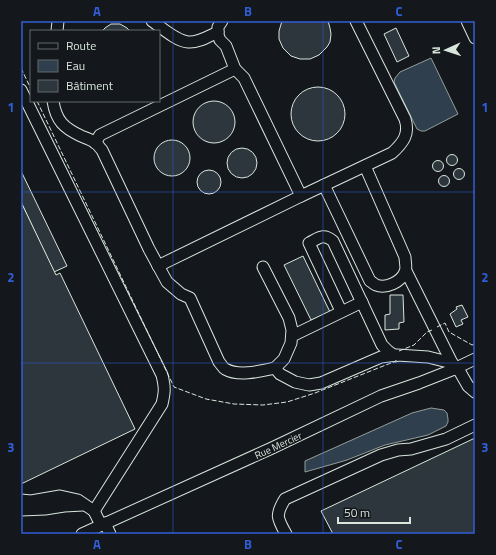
<svg xmlns="http://www.w3.org/2000/svg" width="496" height="555" font-family="'Titillium Web',sans-serif">
<style>
.water{fill:#2f3f4d;stroke:#939e99}
.building{fill:#2c363c;stroke:#d8e6dc}
.lines{fill:none;stroke-linecap:round;stroke-linejoin:round}
.minor-casing{stroke:#d8e6dc;stroke-width:13}
.minor{stroke:#14181c;stroke-width:11}
.fence{stroke:#d8e6dc;stroke-width:1;stroke-dasharray:5 2;stroke-linecap:butt}
.grid{fill:none;stroke:#305dd8;stroke-width:1;stroke-opacity:0.55}
.labels{text-anchor:middle;stroke-width:3;stroke-linejoin:round;paint-order:stroke}
.street-label{font-size:10px;fill:#d8e6dc;stroke:#14181c}
.neatline{fill:none;stroke:#305dd8;stroke-width:1.5}
.grid-label{font-size:13px;text-anchor:middle;font-weight:bold;fill:#305dd8}
</style>
<rect width="100%" height="100%" fill="#14181c"/>
<g class="water">
<polygon points="431,58 458,114 425,131 421,131 417,129 394,82 395,78 400,72"/>
<polygon points="431,408 444,410 447,413 448,419 448,422 446,426 428,435 385,445 347,460 305,472 305,461 412,413"/>
</g>
<g class="building">
<polygon points="282,21 328,21 330,28 331,34 330,42 327,47 319,55 310,59 300,59 291,56 283,48 279,39 279,31"/>
<polygon points="111,24 120,24 127,28 130,31 102,31 105,28"/>
<polygon points="396,28 409,56 397,62 384,34"/>
<circle cx="318" cy="114" r="27"/>
<circle cx="214" cy="122" r="21"/>
<circle cx="172" cy="158" r="18"/>
<circle cx="242" cy="163" r="15"/>
<circle cx="452" cy="160" r="5.5"/>
<circle cx="438" cy="166" r="5.5"/>
<circle cx="459" cy="174" r="5.5"/>
<circle cx="209" cy="182" r="12"/>
<polygon points="21,171 67,266 54,272 21,202"/>
<circle cx="444" cy="181" r="5.5"/>
<polygon points="21,202 56,275 60,273 135,429 21,484"/>
<polygon points="303,256 330,312 311,320 284,265"/>
<polygon points="390,295 403,295 404,322 399,323 399,329 385,330 385,315 390,314"/>
<polygon points="462,305 468,317 461,320 463,324 456,327 450,314 457,309 456,307"/>
<polygon points="475,438 475,534 333,534 321,511"/>
</g>
<g class="lines">
<g class="minor-casing">
<g id="minor">
<path d="M152,21C161,27 176,41 188,42C198,43 209,36 218,32"/>
<polyline points="467,21 475,38"/>
<polyline points="57,31 58,21"/>
<path d="M21,90L162,375C165,388 165,391 162,404L94,511"/>
<path d="M53,101C56,121 64,128 81,136C86,138 92,140 96,143C98,145 100,148 102,150L149,249L167,282L181,294L190,298L219,362C221,364 223,368 225,369C239,377 261,371 275,368"/>
<polyline points="95,143 100,135 235,69"/>
<path d="M324,185L370,281C372,282 374,284 376,285C386,289 401,282 405,272C407,268 405,262 405,257L365,166"/>
<path d="M301,196L392,153C403,143 410,134 405,119L356,21"/>
<polyline points="158,266 301,196 244,78 235,69 226,46 220,40 218,35 218,27 222,21"/>
<polyline points="263,267 289,318 292,330 291,343 284,359 275,368 280,374 295,382 309,385 321,383 381,357 397,355 428,357 452,363 460,372 468,386 475,392"/>
<polyline points="406,271 452,363"/>
<path d="M341,311L309,243C319,238 323,233 333,241L382,345L388,351L395,356"/>
<polyline points="292,336 362,302"/>
<polyline points="21,500 31,501 60,496 78,500 94,511 101,525"/>
<polyline points="21,510 45,509 64,506 83,505"/>
<polyline points="105,523 110,534"/>
<polyline points="82,534 272,448 381,396 419,383 452,370 475,359"/>
<path d="M286,534C277,518 275,515 285,499L381,455L398,450L411,449L446,439L475,425"/>
</g>
</g>
<use href="#minor" class="minor"/>
<g class="fence">
<polyline points="21,68 31,89"/>
<polyline points="37,101 174,387 206,399 234,404 263,405 287,402 315,393 396,361 396,360"/>
<polyline points="437,327 445,323 449,332 472,345 475,344"/>
<polyline points="399,351 414,345 427,332 432,330"/>
</g>
</g>
<path class="grid" d="M173,21V534M323,21V534M21,192H475M21,363H475"/>
<g class="labels">
<g class="street-label">
<text transform="translate(278 445) rotate(-25)" y="4">Rue Mercier</text>
</g>
</g>
<rect width="496" height="555" fill="none" stroke="#14181c" stroke-width="44"/>
<rect x="30" y="30" width="130" height="72" fill="#14181c" stroke="#626a69"/>
<rect x="38" y="43" width="20" height="6" fill="#14181c" stroke="#626a69"/>
<text x="66" y="50" font-size="12" fill="#d8e6dc">Route</text>
<rect x="38" y="60" width="20" height="12" fill="#2f3f4d" stroke="#626a69"/>
<text x="66" y="70" font-size="12" fill="#d8e6dc">Eau</text>
<rect x="38" y="80" width="20" height="12" fill="#2c363c" stroke="#626a69"/>
<text x="66" y="90" font-size="12" fill="#d8e6dc">Bâtiment</text>
<g transform="translate(446 50) rotate(267)" stroke="#14181c" stroke-width="3" paint-order="stroke">
<path d="M0-3L7 15L0 10L-7 15Z" fill="#d8e6dc"/>
<text y="-6" font-size="11" font-weight="bold" text-anchor="middle" fill="#d8e6dc">N</text>
</g>
<path d="M338 517v6h72v-6" fill="none" stroke="#d8e6dc" stroke-width="2"/>
<text x="344" y="517" font-size="12" fill="#d8e6dc" stroke="#14181c" stroke-width="3" paint-order="stroke">50 m</text>
<rect x="22" y="22" width="452" height="511" class="neatline"/>
<g class="grid-label">
<text x="97" y="16">A</text>
<text x="248" y="16">B</text>
<text x="399" y="16">C</text>
<text x="11" y="112">1</text>
<text x="485" y="112">1</text>
<text x="11" y="282">2</text>
<text x="485" y="282">2</text>
<text x="11" y="452">3</text>
<text x="485" y="452">3</text>
<text x="97" y="549">A</text>
<text x="248" y="549">B</text>
<text x="399" y="549">C</text>
</g>
</svg>
